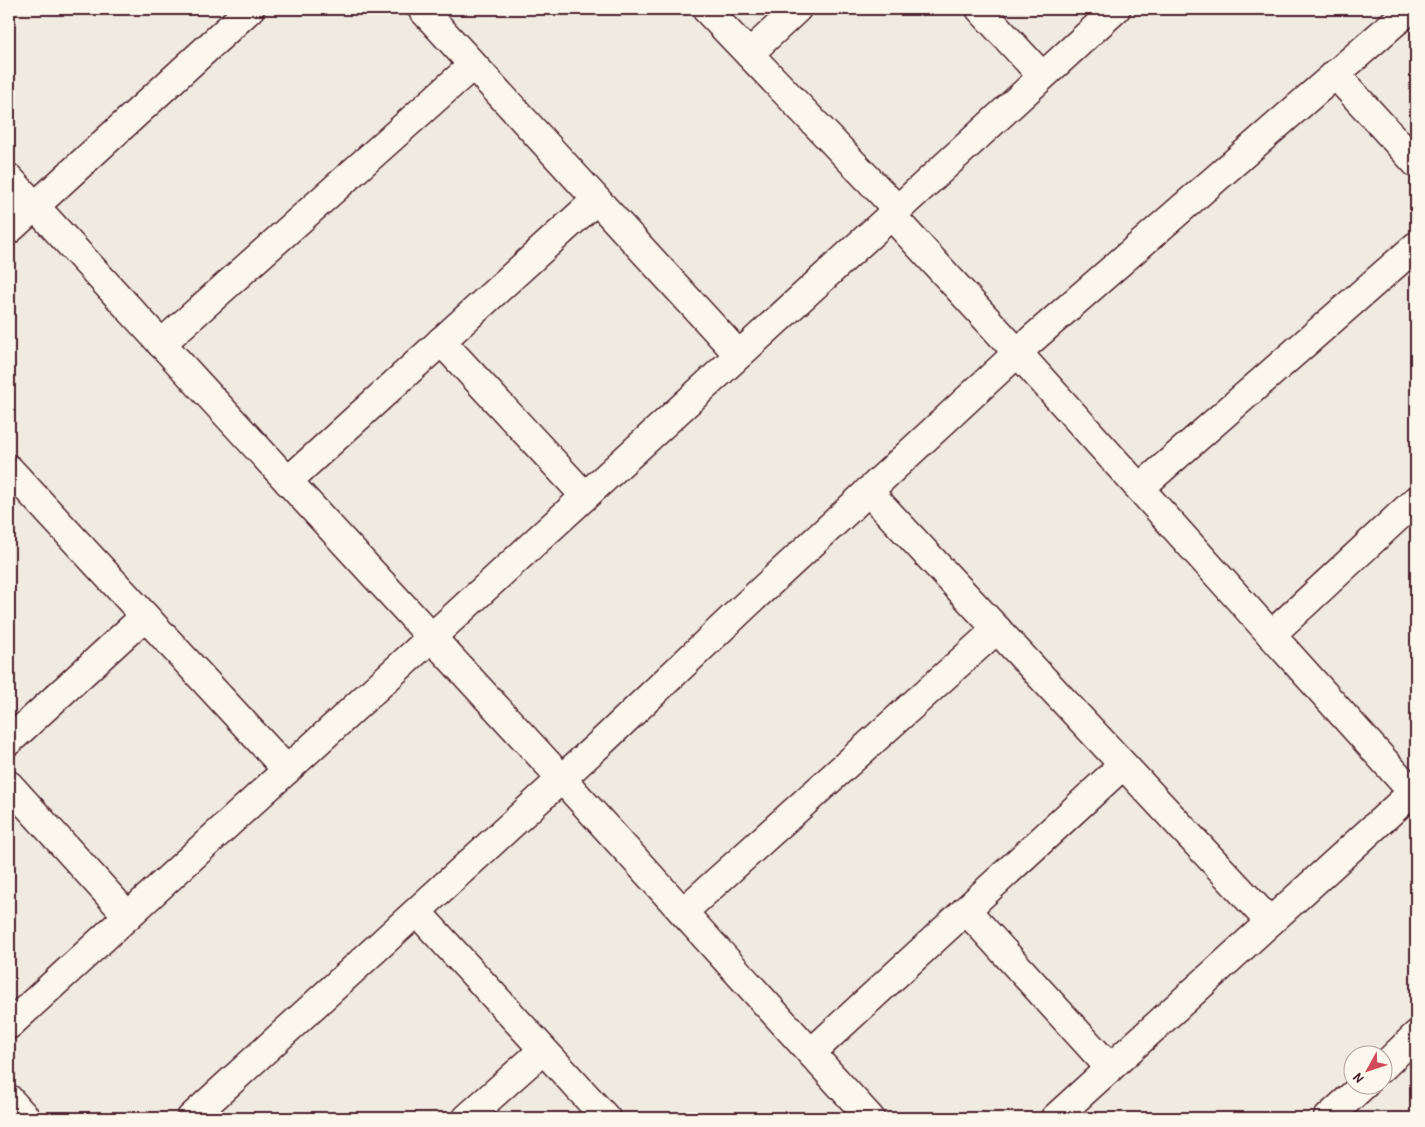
<svg xmlns="http://www.w3.org/2000/svg" width="1425" height="1127" font-family="'Patrick Hand',sans-serif">
<style>
.lines{fill:none;stroke-linecap:round;stroke-linejoin:round}
.minor-casing{stroke:#4a1f2b;stroke-width:31}
.minor{stroke:#fbf7ec;stroke-width:28}
</style>
<rect width="100%" height="100%" fill="#f0eae0"/>
<filter id="ink" filterUnits="userSpaceOnUse"><feTurbulence type="fractalNoise" baseFrequency=".02" numOctaves="2"/><feDisplacementMap in="SourceGraphic" scale="10" xChannelSelector="R" yChannelSelector="G"/><feConvolveMatrix kernelMatrix="1 2 1 2 8 2 1 2 1" color-interpolation-filters="sRGB"/></filter>
<g filter="url(#ink)">
<g class="lines">
<g class="minor-casing">
<g id="minor">
<polyline points="422,9 738,354"/>
<polyline points="706,9 896,208"/>
<polyline points="980,9 1042,76"/>
<polyline points="749,54 797,9"/>
<polyline points="1335,74 1416,163"/>
<polyline points="9,178 562,779 870,1118"/>
<polyline points="890,214 1017,352 1416,796"/>
<polyline points="9,230 250,9"/>
<polyline points="441,341 585,496"/>
<polyline points="161,344 473,65"/>
<polyline points="9,469 287,770"/>
<polyline points="288,481 596,200"/>
<polyline points="1140,488 1416,246"/>
<polyline points="868,491 1270,922"/>
<polyline points="1271,635 1416,500"/>
<polyline points="9,741 145,616"/>
<polyline points="9,785 128,916"/>
<polyline points="966,910 1110,1068"/>
<polyline points="417,912 606,1118"/>
<polyline points="683,912 997,629"/>
<path d="M9,1025C379,687 745,345 1116,9"/>
<polyline points="811,1053 1123,765"/>
<polyline points="1382,1068 1416,1035"/>
<polyline points="9,1099 26,1118"/>
<polyline points="191,1118 605,739 746,605 1029,342 1410,9"/>
<polyline points="467,1118 543,1050"/>
<polyline points="1055,1118 1416,789"/>
<polyline points="1328,1118 1365,1084"/>
</g>
</g>
<use href="#minor" class="minor"/>
</g>
</g>
<rect width="1425" height="1127" fill="none" stroke="#fbf7ec" stroke-width="30"/>
<rect x="15" y="15" width="1395" height="1097" fill="none" stroke="#4a1f2b" stroke-width="2" filter="url(#ink)"/>
<g transform="translate(1368 1070) rotate(230)"><circle r="24" fill="#fbf7ec" stroke="#b4a19f"/>
<path d="M0-4L9 19L0 12L-9 19Z" fill="#d1495b"/>
<text y="-8" font-size="14" font-weight="bold" text-anchor="middle" fill="#4a1f2b">N</text>
</g>
</svg>
